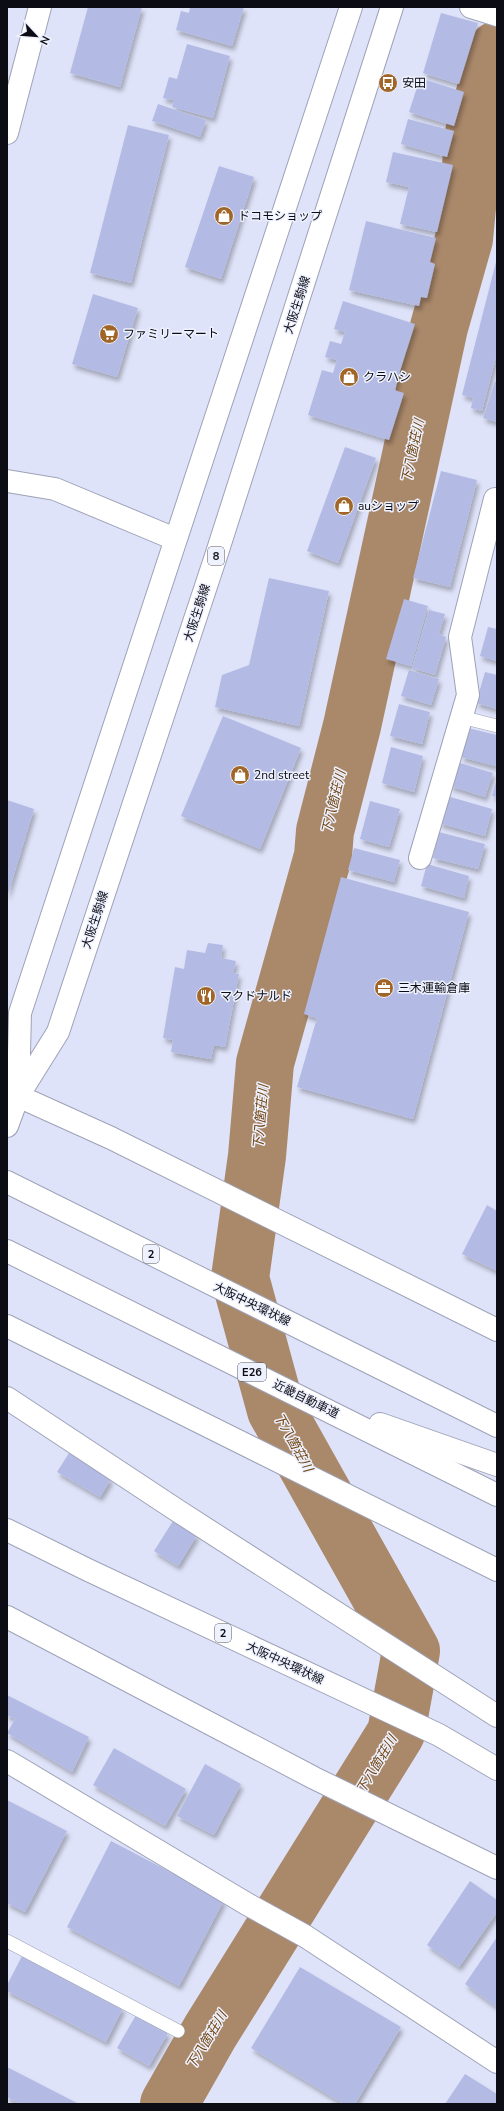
<svg xmlns="http://www.w3.org/2000/svg" width="504" height="2111" font-family="'Nunito Sans','Noto Sans JP',sans-serif">
<style>
.lines{fill:none;stroke-linecap:round;stroke-linejoin:round}
.river{stroke:#aa886a;stroke-width:58}
.building{fill:#b3bbe4;filter:url(#shadow)}
.lane-casing{stroke:#9ea2b7;stroke-width:14}
.street-casing{stroke:#9ea2b7;stroke-width:24}
.primary-casing{stroke:#9ea2b7;stroke-width:24}
.highway-casing{stroke:#9ea2b7;stroke-width:24}
.lane{stroke:#fff;stroke-width:13}
.street{stroke:#fff;stroke-width:22}
.primary{stroke:#fff;stroke-width:22}
.highway{stroke:#fff;stroke-width:22}
.labels{text-anchor:middle;stroke-width:3;stroke-linejoin:round;paint-order:stroke}
.shield{fill:#eef1fe;stroke:#50515a;stroke-width:1}
.shield-label{font-size:11px;font-weight:bold;fill:#0c0d14}
.poi-label{font-size:12px;fill:#0c0d14;stroke:#eef1fe;text-anchor:start}
.street-label{font-size:12px;fill:#0c0d14;stroke:#eef1fe}
.water-label{font-size:13px;font-style:italic;fill:#70430e;stroke:#eef1fe}
</style>
<defs>
<filter id="shadow"><feDropShadow dx="2.5" dy="4.5" stdDeviation="2" flood-color="#0004"/></filter>
</defs>
<rect width="100%" height="100%" fill="#dfe3f9"/>
<g class="lines">
<polyline class="river" points="169,2104 210,2032 396,1733 411,1651 276,1410 240,1278 257,1156 265,1063 323,856 325,831 352,726 439,327 464,239 474,133 497,50"/>
</g>
<g class="building">
<polygon points="88,7 142,7 120,87 70,73"/>
<polygon points="190,7 244,7 232,46 176,30 181,11 189,13"/>
<polygon points="441,13 478,23 459,84 423,73"/>
<polygon points="187,44 230,56 213,118 172,107 174,100 163,98 169,77 177,79"/>
<polygon points="420,78 464,92 454,126 409,112"/>
<polygon points="158,104 206,120 200,137 152,121"/>
<polygon points="408,119 454,131 447,157 401,144"/>
<polygon points="128,125 169,135 131,283 90,273"/>
<polygon points="393,152 453,165 437,232 400,224 409,187 386,182"/>
<polygon points="219,166 254,177 221,279 185,267"/>
<polygon points="366,221 436,238 430,262 435,264 427,298 421,297 419,306 349,290"/>
<polygon points="497,258 497,353 482,411 471,408 473,398 462,395"/>
<polygon points="93,294 138,308 117,377 72,364"/>
<polygon points="343,301 415,324 394,390 404,393 389,440 308,415 322,370 333,373 337,360 325,357 330,341 341,344 345,332 334,329"/>
<polygon points="495,381 497,382 497,422 483,418"/>
<polygon points="345,447 376,458 338,563 307,551"/>
<polygon points="441,471 477,480 450,587 413,578"/>
<polygon points="269,578 329,591 299,726 215,707 222,675 249,665"/>
<polygon points="404,599 428,606 411,666 386,659"/>
<polygon points="429,610 445,614 439,634 446,637 435,675 412,668"/>
<polygon points="488,627 497,629 497,661 480,656"/>
<polygon points="409,670 439,679 431,705 401,696"/>
<polygon points="485,672 497,675 497,709 476,703"/>
<polygon points="399,704 430,712 422,744 390,736"/>
<polygon points="223,716 301,748 260,849 181,816"/>
<polygon points="468,728 497,735 497,758 495,766 461,757"/>
<polygon points="391,747 423,756 414,792 382,783"/>
<polygon points="457,762 493,773 485,797 450,786"/>
<polygon points="497,778 497,797 492,796"/>
<polygon points="447,796 492,809 485,836 439,823"/>
<polygon points="7,800 34,809 7,897"/>
<polygon points="370,801 400,809 389,847 360,839"/>
<polygon points="439,832 485,844 478,869 433,858"/>
<polygon points="354,848 400,860 394,882 348,870"/>
<polygon points="427,864 469,876 464,898 421,886"/>
<polygon points="341,877 469,912 413,1119 297,1087 317,1018 304,1014"/>
<polygon points="208,943 223,945 221,958 236,961 233,973 239,974 225,1047 214,1045 211,1059 171,1052 173,1040 163,1038 175,967 184,969 187,950 205,953"/>
<polygon points="487,1205 497,1211 497,1271 462,1254"/>
<polygon points="69,1453 111,1479 100,1497 57,1472"/>
<polygon points="173,1521 197,1535 178,1566 154,1551"/>
<polygon points="7,1695 89,1737 72,1772 7,1733 15,1719 7,1715"/>
<polygon points="114,1748 186,1789 165,1826 93,1785"/>
<polygon points="205,1764 241,1784 214,1835 177,1816"/>
<polygon points="7,1800 67,1831 25,1912 7,1903"/>
<polygon points="111,1841 224,1900 179,1986 67,1927"/>
<polygon points="470,1881 497,1900 497,1912 459,1967 427,1945"/>
<polygon points="497,1937 497,2007 465,1984"/>
<polygon points="22,1956 123,2008 106,2042 7,1991 7,1985"/>
<polygon points="300,1967 401,2027 355,2104 344,2104 251,2048"/>
<polygon points="136,2015 168,2033 149,2066 117,2048"/>
<polygon points="7,2067 77,2103 76,2104 20,2104 7,2097"/>
<polygon points="465,2074 497,2094 497,2104 445,2104"/>
</g>
<g class="lines">
<g class="lane-casing">
<g id="lane">
<polyline points="461,717 497,726"/>
<polyline points="7,1941 178,2031"/>
</g>
</g>
<g class="street-casing">
<g id="street">
<polyline points="471,7 497,15"/>
<polyline points="7,133 40,7"/>
<polyline points="7,481 55,489 175,539"/>
<polyline points="420,858 468,695 460,637 495,499 497,499"/>
<polyline points="7,1761 247,1904 305,1936 497,2062"/>
</g>
</g>
<g class="primary-casing">
<g id="primary">
<polyline points="7,1091 111,1138 497,1330"/>
<polyline points="18,1094 20,1013 351,7"/>
<polyline points="7,1126 18,1096 58,1032 216,556 392,7"/>
<polyline points="7,1182 497,1426"/>
<polyline points="7,1530 88,1570 439,1735 497,1769"/>
<polyline points="7,1617 314,1778 497,1868"/>
</g>
</g>
<g class="highway-casing">
<g id="highway">
<polyline points="7,1251 497,1495"/>
<polyline points="7,1326 497,1570"/>
<polyline points="7,1398 178,1511 497,1716"/>
<polyline points="380,1424 497,1465"/>
</g>
</g>
<use href="#lane" class="lane"/>
<use href="#street" class="street"/>
<use href="#primary" class="primary"/>
<use href="#highway" class="highway"/>
</g>
<defs>
<g id="bus-disc" transform="scale(1)"><circle r="9.5" fill="#a16627" stroke="#eef1fe"/><path d="M-5-6H5V4H4V6H2V4H-2V6H-4V4H-5ZM-3.5-4V0h7V-4ZM-3.5 1.2v1.5H-2V1.2ZM2 1.2v1.5H3.5V1.2Z" fill="#fff"/></g>
<g id="shop-disc" transform="scale(1)"><circle r="9.5" fill="#a16627" stroke="#eef1fe"/><path d="M-5-2.5h2.3a2.7 3.5 0 0 1 5.4 0H5L5.5 6h-11ZM-1.5-2.5h3a1.5 2.3 0 0 0-3 0Z" fill="#fff"/></g>
<g id="supermarket-disc" transform="scale(1)"><circle r="9.5" fill="#a16627" stroke="#eef1fe"/><path d="M-6-5.5h2.5l.6 2H6L4.5 2H-2.5L-4.4-4H-6ZM-1.5 3.2a1.3 1.3 0 1 0 .1 0ZM3 3.2a1.3 1.3 0 1 0 .1 0Z" fill="#fff"/></g>
<g id="office-disc" transform="scale(1)"><circle r="9.5" fill="#a16627" stroke="#eef1fe"/><path d="M-6-3h4V-5.5h4V-3h4V5H-6ZM-1-4.5V-3h2v-1.5ZM-6 0V1H6V0Z" fill="#fff"/></g>
<g id="restaurant-disc" transform="scale(1)"><circle r="9.5" fill="#a16627" stroke="#eef1fe"/><path d="M-5-6h1v4h1v-4h1v4h1v-4h1v5L-1.5 .5V6h-2V.5L-5-1ZM5-6V6H3V1.5H1.5Q1.5-4 5-6Z" fill="#fff"/></g>
</defs>
<g fill-rule="evenodd">
<use href="#bus-disc" x="388" y="83"/>
<use href="#shop-disc" x="224" y="216"/>
<use href="#supermarket-disc" x="109" y="334"/>
<use href="#shop-disc" x="349" y="377"/>
<use href="#shop-disc" x="344" y="506"/>
<use href="#shop-disc" x="240" y="775"/>
<use href="#office-disc" x="384" y="988"/>
<use href="#restaurant-disc" x="206" y="996"/>
</g>
<g class="labels">
<g class="shield">
<rect x="208" y="547" width="16" height="18" rx="3"/>
<rect x="143" y="1245" width="16" height="18" rx="3"/>
<rect x="238" y="1363" width="28" height="18" rx="3"/>
<rect x="215" y="1624" width="16" height="18" rx="3"/>
</g>
<g class="shield-label">
<text x="216" y="560">8</text>
<text x="151" y="1258">2</text>
<text x="252" y="1376">E26</text>
<text x="223" y="1637">2</text>
</g>
<g class="poi-label">
<text x="402" y="87">安田</text>
<text x="238" y="220">ドコモショップ</text>
<text x="123" y="338">ファミリーマート</text>
<text x="363" y="381">クラハシ</text>
<text x="358" y="510">auショップ</text>
<text x="254" y="779">2nd street</text>
<text x="398" y="992">三木運輸倉庫</text>
<text x="220" y="1000">マクドナルド</text>
</g>
<g class="street-label">
<text transform="translate(297 305) rotate(-72)" y="4">大阪生駒線</text>
<text transform="translate(197 613) rotate(-72)" y="4">大阪生駒線</text>
<text transform="translate(95 920) rotate(-72)" y="4">大阪生駒線</text>
<text transform="translate(252 1304) rotate(26)" y="4">大阪中央環状線</text>
<text transform="translate(306 1399) rotate(26)" y="4">近畿自動車道</text>
<text transform="translate(285 1663) rotate(25)" y="4">大阪中央環状線</text>
</g>
<g class="water-label">
<text transform="translate(412 451) rotate(-78)" y="5">下八箇荘川</text>
<text transform="translate(333 802) rotate(-77)" y="5">下八箇荘川</text>
<text transform="translate(260 1117) rotate(-85)" y="5">下八箇荘川</text>
<text transform="translate(294 1442) rotate(61)" y="5">下八箇荘川</text>
<text transform="translate(376 1764) rotate(-59)" y="5">下八箇荘川</text>
<text transform="translate(206 2040) rotate(-59)" y="5">下八箇荘川</text>
</g>
</g>
<rect width="504" height="2111" fill="none" stroke="#0c0d14" stroke-width="16"/>
<g transform="translate(36 36) rotate(116)" stroke="#eef1fe" stroke-width="3" paint-order="stroke">
<path d="M0-3L7 15L0 10L-7 15Z" fill="#0c0d14"/>
<text y="-6" font-size="11" font-weight="bold" text-anchor="middle" fill="#0c0d14">N</text>
</g>
</svg>
